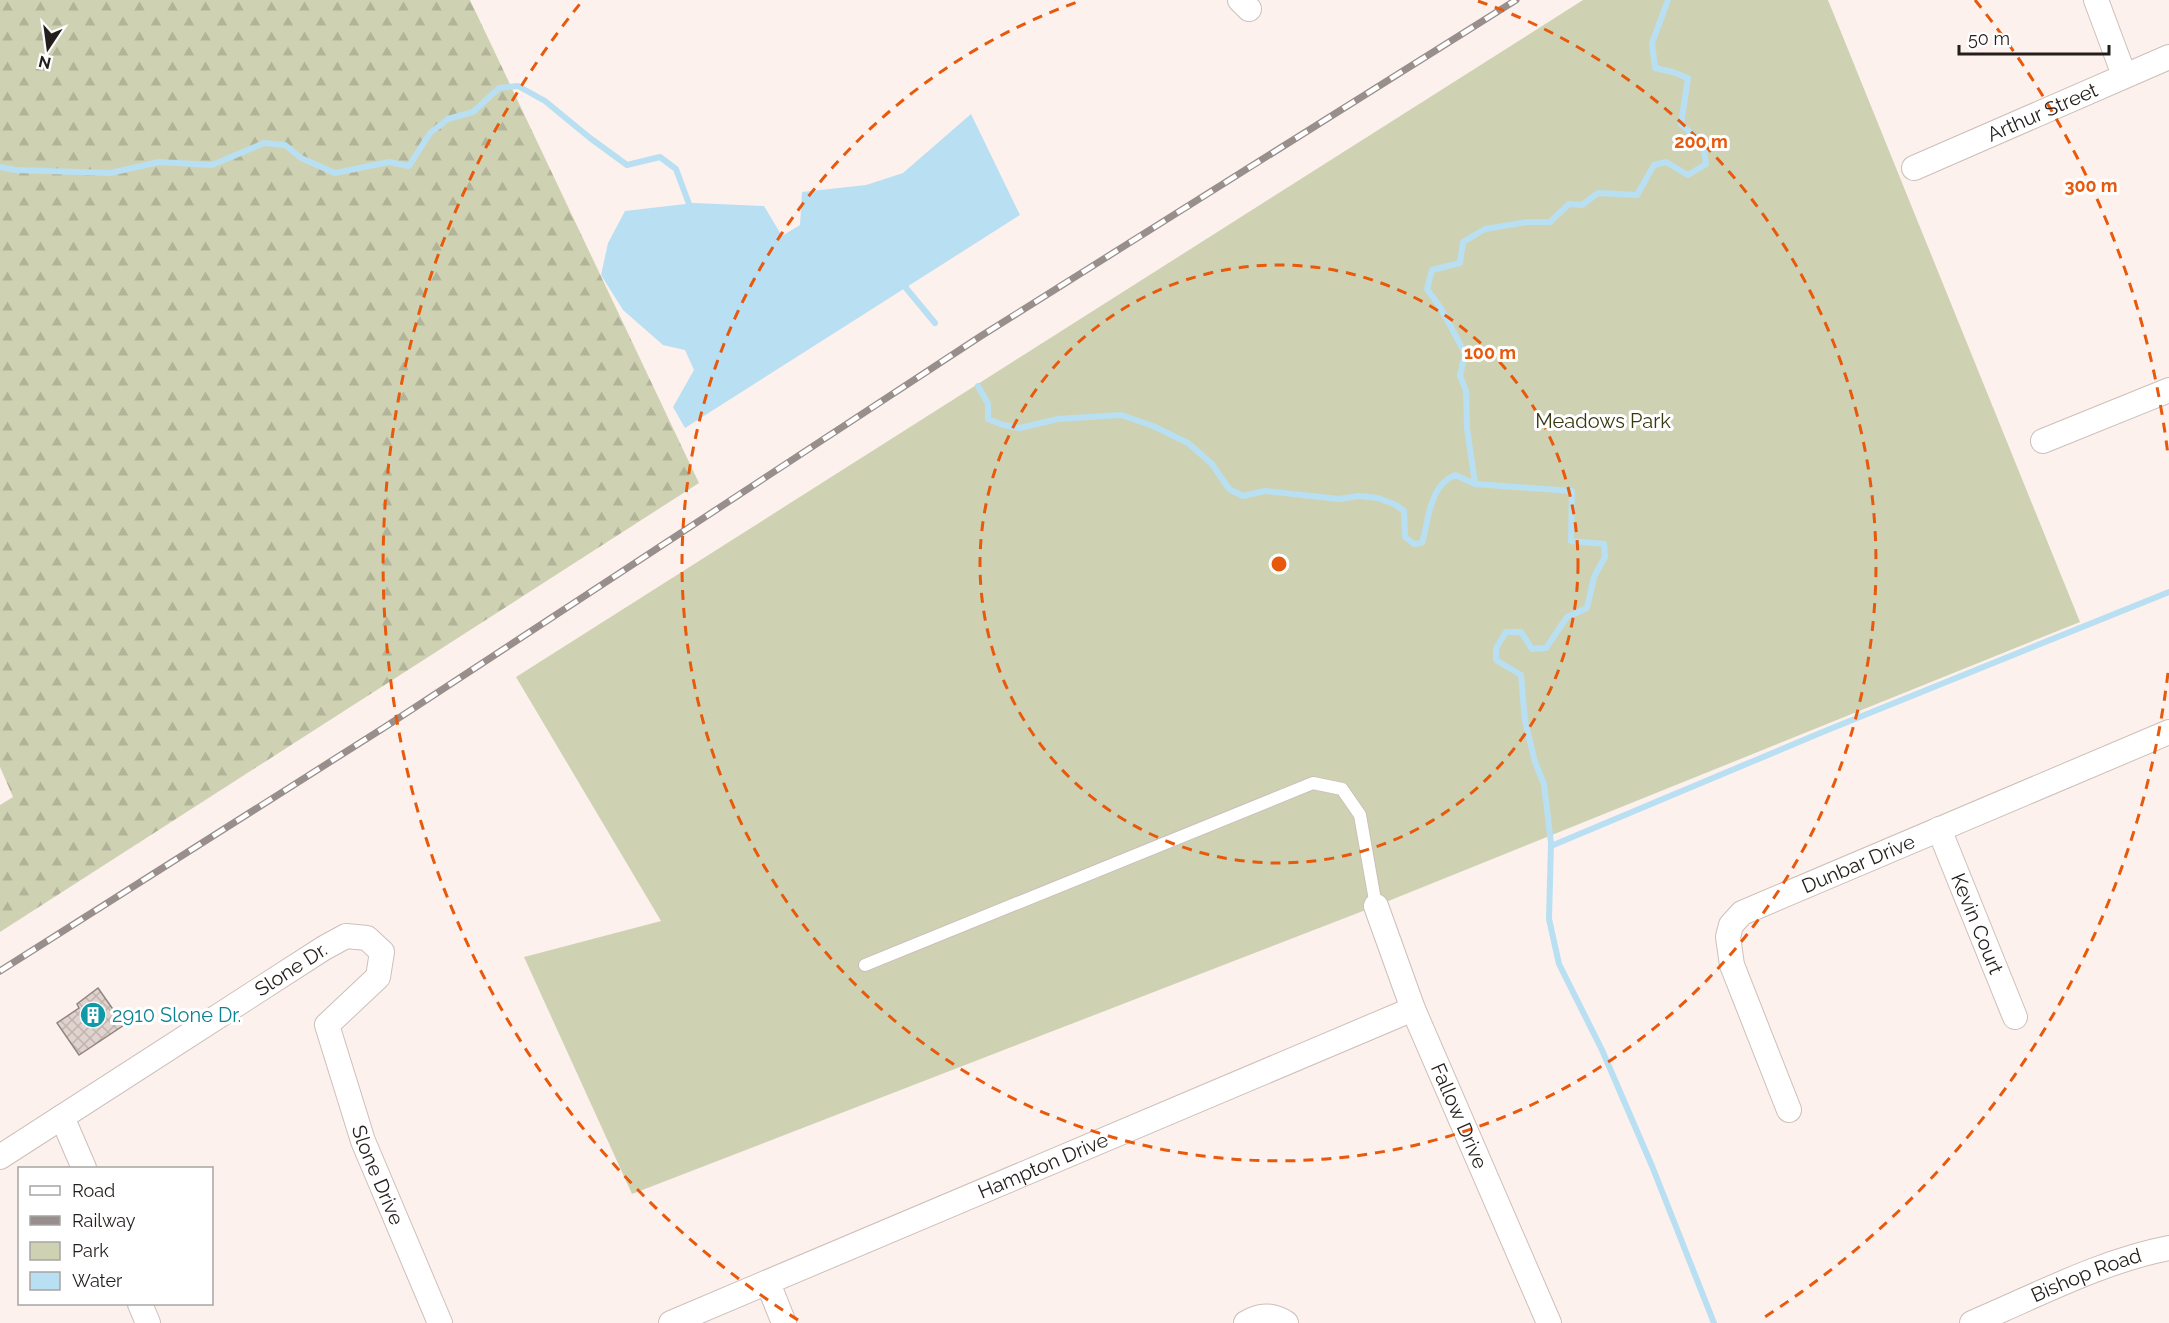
<svg xmlns="http://www.w3.org/2000/svg" width="2169" height="1323" font-family="Raleway,sans-serif">
<style>
.forest{fill:url(#forest-firs)}
.park{fill:#cfd2b2}
.water{fill:#b9dff2}
.lines{fill:none;stroke-linecap:round;stroke-linejoin:round}
.stream{stroke:#b9dff2;stroke-width:6}
.building{fill:url(#building-cross-hatch);stroke:#92847f;stroke-width:1.5}
.lane-casing{stroke:#cdbfba;stroke-width:14}
.street-casing{stroke:#cdbfba;stroke-width:26}
.lane{stroke:#fff;stroke-width:12}
.street{stroke:#fff;stroke-width:24}
.rail-casing{stroke:#988f8c;stroke-width:7}
.rail{stroke:#fff;stroke-width:4.5;stroke-dasharray:14;stroke-linecap:butt}
.ring{fill:none;stroke:#e8590c;stroke-width:3;stroke-dasharray:10 8}
.labels{text-anchor:middle;stroke-width:6;stroke-linejoin:round;paint-order:stroke}
.street-label{font-size:20px;fill:#231e1c;stroke:#fff}
.park-label{font-size:20px;fill:#37390e;stroke:#fff}
.culture-label{font-size:20px;fill:#0d838f;stroke:#fff;text-anchor:start}
.centre{fill:#e8590c;stroke:#fff;stroke-width:3}
.ring-label{font-size:18px;text-anchor:middle;font-weight:bold;fill:#e8590c;stroke:#fff;stroke-width:6;stroke-linejoin:round;paint-order:stroke}
</style>
<defs>
<pattern id="forest-firs" width="22" height="20" patternUnits="userSpaceOnUse" patternTransform="scale(1.5)"><rect width="22" height="20" fill="#cfd2b2"/><path d="M5 1l3.5 6h-7zM16 11l3.5 6h-7z" fill="#b1b498"/></pattern>
<pattern id="building-cross-hatch" width="8" height="8" patternUnits="userSpaceOnUse" patternTransform="scale(1.5)"><rect width="8" height="8" fill="#e0d2cc"/><path d="M0 0l8 8M0 8l8-8" fill="none" stroke="#c0b4af"/></pattern>
</defs>
<rect width="100%" height="100%" fill="#fdf1ed"/>
<polygon class="forest" points="0,0 470,0 699,483 0,932 0,805 13,797 0,767"/>
<polygon class="park" points="1583,0 1828,0 2080,622 1376,906 632,1194 524,957 661,921 516,677"/>
<polygon class="water" points="971,114 1020,215 685,428 673,407 694,370 685,350 663,345 623,310 601,275 608,243 625,211 694,203 764,206 782,236 800,225 802,192 866,185 903,173"/>
<g class="lines">
<g class="stream">
<polyline points="0,167 15,170 110,173 159,162 212,165 264,143 285,145 301,158 335,173 389,162 409,166 430,133 448,119 473,112 499,88 518,86 545,101 590,138 627,165 660,157 676,169 689,204 694,209"/>
<polyline points="901,282 935,323"/>
<path d="M978,386L988,404V419L1003,425L1020,428L1058,419L1121,415L1153,426L1188,443L1212,464L1229,489L1243,496L1265,491L1339,499L1359,496L1378,498L1396,505L1404,511L1405,537L1414,544L1422,543C1429,519 1429,486 1455,475L1475,484L1572,491L1571,541L1604,544L1605,557L1594,577L1587,608L1567,617L1546,648L1532,649L1521,632H1506L1496,648V660L1521,675L1525,721L1535,762L1544,784L1551,843L1549,919L1559,964L1602,1050L1652,1166L1714,1323"/>
<polyline points="1475,484 1467,428 1466,391 1460,376 1465,353 1440,307 1427,289 1432,270 1460,263 1463,242 1485,229 1527,222 1550,222 1569,204 1582,205 1598,193 1637,195 1654,165 1666,162 1688,175 1706,164 1703,144 1681,124 1688,78 1673,72 1655,68 1652,43 1668,0"/>
<polyline points="1551,846 1825,731 2169,592"/>
</g>
</g>
<polygon class="building" points="98,988 124,1025 79,1055 57,1023 79,1008 77,1004"/>
<g class="lines">
<g class="lane-casing">
<polyline id="lane" points="865,965 1313,783 1342,789 1360,815 1376,906"/>
</g>
<g class="street-casing">
<g id="street">
<polyline points="1240,0 1249,9"/>
<polyline points="2096,0 2124,75"/>
<path id="s1" d="M1914,168L2169,57"/>
<polyline points="2043,441 2169,390"/>
<path id="s2" d="M1939,829L2015,1017"/>
<path id="s3" d="M1376,906L1413,1009L1549,1323"/>
<path id="s4" d="M1789,1110L1732,965L1728,937L1731,925L1742,913L2169,732"/>
<polyline points="62,1117 84,1168"/>
<path id="s5" d="M0,1157L324,948L346,936L367,938L382,952L378,977L327,1025L363,1141L440,1323"/>
<polyline points="768,1283 784,1323"/>
<polyline points="140,1304 148,1323"/>
<path id="s6" d="M671,1323L1413,1009"/>
<path d="M1246,1323C1260,1314 1272,1314 1286,1323"/>
<path id="s7" d="M1972,1323C2036,1296 2101,1261 2169,1248"/>
</g>
</g>
<use href="#lane" class="lane"/>
<use href="#street" class="street"/>
<g class="rail-casing">
<polyline id="rail" points="0,971 385,727 981,336 1516,0"/>
</g>
<use href="#rail" class="rail"/>
</g>
<g class="ring">
<circle cx="1279" cy="564" r="299"/>
<path d="M1478 1A597 597 0 1 1 1080 1"/>
<path d="M2168 673A896 896 0 0 1 1760 1320M798 1320A896 896 0 0 1 583 0M1975 0A896 896 0 0 1 2168 455"/>
</g>
<defs>
<g id="building-disc" transform="scale(1.35)"><circle r="9.5" fill="#0f9aa8" stroke="#fff"/><path d="M-4-6H4V6H1V3H-1V6H-4ZM-2.5-4.3h1.7v1.8h-1.7ZM.8-4.3h1.7v1.8H.8ZM-2.5-1h1.7V.8h-1.7ZM.8-1h1.7V.8H.8Z" fill="#fff"/></g>
</defs>
<g fill-rule="evenodd">
<use href="#building-disc" x="93" y="1015"/>
</g>
<g class="labels">
<g class="street-label">
<text dy="7" stroke="none"><textPath href="#s1" startOffset="140">Arthur Street</textPath></text>
<text dy="7" stroke="none"><textPath href="#s4" startOffset="339">Dunbar Drive</textPath></text>
<text dy="7" stroke="none"><textPath href="#s2" startOffset="102">Kevin Court</textPath></text>
<text dy="7" stroke="none"><textPath href="#s5" startOffset="346">Slone Dr.</textPath></text>
<text dy="7" stroke="none"><textPath href="#s3" startOffset="226">Fallow Drive</textPath></text>
<text dy="7" stroke="none"><textPath href="#s6" startOffset="404">Hampton Drive</textPath></text>
<text dy="7" stroke="none"><textPath href="#s5" startOffset="706">Slone Drive</textPath></text>
<text dy="7" stroke="none"><textPath href="#s7" startOffset="124">Bishop Road</textPath></text>
</g>
<g class="park-label">
<text x="1603" y="428">Meadows Park</text>
</g>
<g class="culture-label">
<text x="112" y="1022">2910 Slone Dr.</text>
</g>
</g>
<circle cx="1279" cy="564" r="9" class="centre"/>
<g class="ring-label">
<text x="1701" y="148">200 m</text>
<text x="2091" y="192">300 m</text>
<text x="1490" y="359">100 m</text>
</g>
<rect x="18" y="1167" width="195" height="138" fill="#ffffff" stroke="#a7a5a4" stroke-width="1.5"/>
<rect x="30" y="1186" width="30" height="9" fill="#ffffff" stroke="#a7a5a4" stroke-width="1.5"/>
<text x="72" y="1197" font-size="18" fill="#231e1c">Road</text>
<rect x="30" y="1216" width="30" height="9" fill="#988f8c" stroke="#a7a5a4" stroke-width="1.5"/>
<text x="72" y="1227" font-size="18" fill="#231e1c">Railway</text>
<rect x="30" y="1242" width="30" height="18" fill="#cfd2b2" stroke="#a7a5a4" stroke-width="1.5"/>
<text x="72" y="1257" font-size="18" fill="#231e1c">Park</text>
<rect x="30" y="1272" width="30" height="18" fill="#b9dff2" stroke="#a7a5a4" stroke-width="1.5"/>
<text x="72" y="1287" font-size="18" fill="#231e1c">Water</text>
<g transform="translate(48 48) rotate(193)" stroke="#ffffff" stroke-width="4.5" paint-order="stroke">
<path d="M0-4.5L10 22L0 15L-10 22Z" fill="#231e1c"/>
<text y="-9" font-size="16" font-weight="bold" text-anchor="middle" fill="#231e1c">N</text>
</g>
<path d="M1959 45v9h150v-9" fill="none" stroke="#231e1c" stroke-width="3"/>
<text x="1968" y="45" font-size="18" fill="#231e1c" stroke="#ffffff" stroke-width="4.5" paint-order="stroke">50 m</text>
</svg>
